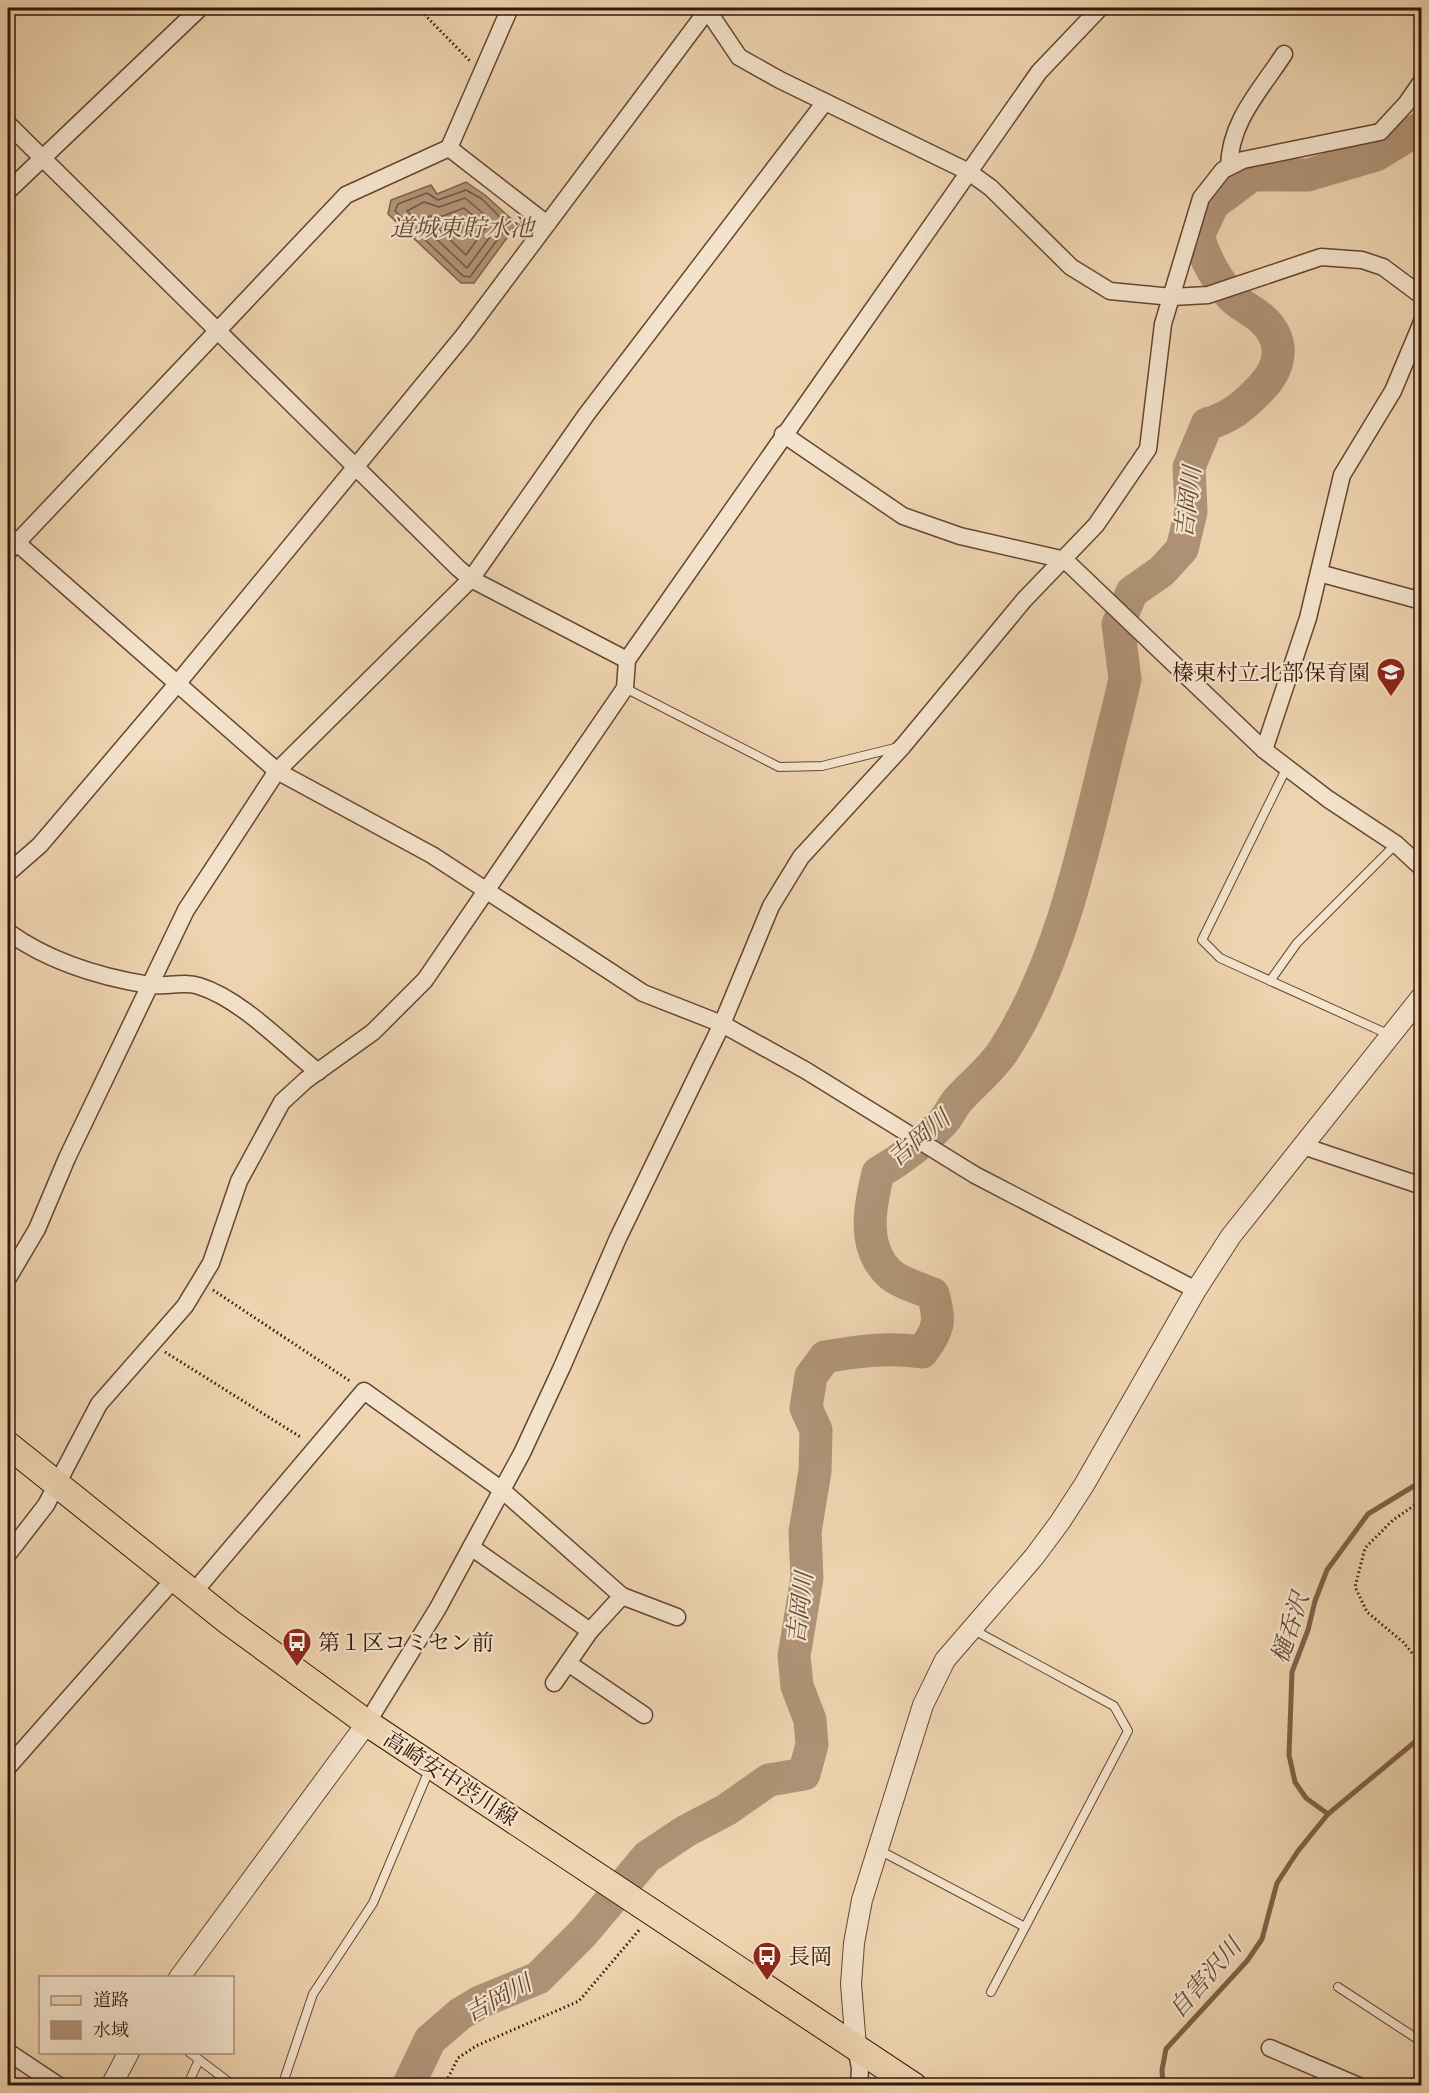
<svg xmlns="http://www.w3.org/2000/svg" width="1429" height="2093" font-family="'IM FELL Great Primer','Noto Serif JP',serif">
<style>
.water{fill:#b09377;stroke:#80614a;stroke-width:1.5}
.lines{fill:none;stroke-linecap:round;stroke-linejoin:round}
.shore{stroke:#74543f;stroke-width:1.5}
.stream{stroke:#80614a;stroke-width:5}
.river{stroke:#b09377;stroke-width:33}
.service-casing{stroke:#654631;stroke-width:10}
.minor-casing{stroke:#654631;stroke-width:19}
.tertiary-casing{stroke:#654631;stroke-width:22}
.primary-casing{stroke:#371607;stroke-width:28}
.path{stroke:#371607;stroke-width:3;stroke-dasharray:1.5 3;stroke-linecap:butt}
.service{stroke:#f4e3cc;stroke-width:8}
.minor{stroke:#f4e3cc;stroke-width:16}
.tertiary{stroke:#f4e3cc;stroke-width:20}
.primary{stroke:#eed4b0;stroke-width:26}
.labels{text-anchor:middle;stroke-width:4.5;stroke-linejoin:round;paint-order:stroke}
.poi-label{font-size:22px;fill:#371607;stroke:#f4e3cc;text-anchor:start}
.street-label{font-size:22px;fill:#371607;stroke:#f4e3cc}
.water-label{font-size:24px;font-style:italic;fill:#674834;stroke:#f4e3cc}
</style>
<rect width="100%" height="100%" fill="#eed4b0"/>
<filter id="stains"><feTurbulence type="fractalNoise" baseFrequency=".00333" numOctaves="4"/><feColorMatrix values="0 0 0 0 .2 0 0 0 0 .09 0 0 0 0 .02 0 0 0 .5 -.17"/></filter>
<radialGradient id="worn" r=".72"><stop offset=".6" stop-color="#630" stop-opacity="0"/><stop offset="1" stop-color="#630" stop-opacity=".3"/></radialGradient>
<polygon class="water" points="466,182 485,195 517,224 474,283 461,283 388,214 391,200 431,185 437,194"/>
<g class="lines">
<g class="shore">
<polygon points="466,190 482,199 508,225 470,277 463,276 395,211 398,204 427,193 438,200"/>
<polygon points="465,198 498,226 467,268 407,211 424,202 439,207"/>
<polygon points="464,208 486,227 466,255 427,218 429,216 443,216"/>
</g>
<g class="stream">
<polyline points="1328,1814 1306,1798 1295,1782 1289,1755 1292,1672 1308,1630 1315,1601 1327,1570 1368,1514 1422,1481"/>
<polyline points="1163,2086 1162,2070 1166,2049 1247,1961 1262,1939 1277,1883 1298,1851 1328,1814 1422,1736"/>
</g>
<path class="river" d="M408,2086L430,2040L460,2014L480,2002L538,1978L584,1932L647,1857L686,1831L726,1810L769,1780L804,1774L812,1745L810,1720L797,1686L794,1656L807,1578L805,1532L815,1471L816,1430L806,1408L811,1376L825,1357C858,1351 888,1347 922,1352C939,1329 941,1322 933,1294C920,1288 896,1282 887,1271C862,1244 870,1206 878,1173C902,1159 923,1143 942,1123C949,1116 952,1107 958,1100C973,1083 992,1069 1004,1050C1067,952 1089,820 1118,709L1125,679L1118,624L1132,592L1162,571L1182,549L1191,512L1189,467L1207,424C1229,418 1244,406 1260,389C1282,367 1286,340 1261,318C1252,310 1239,305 1231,296C1215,278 1205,259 1198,236L1213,204L1252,175H1308L1376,155L1422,127"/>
<g class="service-casing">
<g id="service">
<polyline points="625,688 779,767 822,766 899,747"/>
<polyline points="1287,767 1202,940 1220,958 1390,1035"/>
<polyline points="1270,981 1297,943 1396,844"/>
<polyline points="972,1629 1114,1706 1128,1731 991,1992"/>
<polyline points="877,1849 1025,1927"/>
<polyline points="1338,1987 1422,2042"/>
<polyline points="189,2052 234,2086"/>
<polyline points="187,2086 199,2060"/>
<polyline points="282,2086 313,1994 373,1903 430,1768"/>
</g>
</g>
<g class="minor-casing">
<g id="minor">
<polyline points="706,8 739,57 780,80 969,172 991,188 1071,267 1110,291 1172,297 1208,295 1321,257 1362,260 1383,267 1422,296"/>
<polyline points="8,124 458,568 471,579 627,660"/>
<polyline points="449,148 510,8"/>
<path d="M1229,167C1230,121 1260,91 1284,54"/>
<polyline points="8,191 200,8"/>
<polyline points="783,434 903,516 960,536 1065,560 1264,750 1328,799 1396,844 1422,868"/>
<polyline points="8,535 277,771 432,855 643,993 722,1024 805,1070 975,1175 1196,1290"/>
<polyline points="8,552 346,195 449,148 547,224"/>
<polyline points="1319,573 1422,601"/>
<polyline points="1264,750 1308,618 1342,475 1393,391 1422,322"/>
<polyline points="8,873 40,845 177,684 464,335 709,8"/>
<path d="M8,932C48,961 100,977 149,985C165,987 184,981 199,986C241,999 283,1044 318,1072"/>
<polyline points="1303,1146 1422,1186"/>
<polyline points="8,1278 37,1229 67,1158 186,910 277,771 471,579 586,415 825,102"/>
<polyline points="471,1547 590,1631 554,1683"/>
<polyline points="8,1554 46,1505 99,1404 185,1306 211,1263 239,1181 282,1102 306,1080 373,1032 425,980 625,688 627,660 1039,72 1100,8"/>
<polyline points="193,1593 364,1391 502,1490 622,1596 677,1617"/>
<polyline points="590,1631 622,1596"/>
<polyline points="568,1663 644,1715"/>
<polyline points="367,1723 438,1608 522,1453 562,1367 618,1238 722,1024 771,906 801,857 903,746 1024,600 1096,525 1148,449 1163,324 1201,198 1223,170 1243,160 1380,132 1406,104 1422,81"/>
<polyline points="8,1767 175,1578"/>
<polyline points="856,2047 860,2068 859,2086"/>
<polyline points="1270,2048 1359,2086"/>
<polyline points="8,2052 59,2086"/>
</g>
</g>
<g class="tertiary-casing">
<g id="tertiary">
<polyline points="179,1978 367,1723"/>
<polyline points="856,2047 851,1984 854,1943 862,1900 923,1705 945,1660 1034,1557 1060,1522 1084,1485 1196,1290 1231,1236 1422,996"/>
<polyline points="111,2086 129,2052"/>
</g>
</g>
<g class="primary-casing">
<polyline id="primary" points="8,1445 229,1622 367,1723 914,2086"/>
</g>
<g class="path">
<polyline points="418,8 470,61"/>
<polyline points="213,1290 350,1381"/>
<polyline points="165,1352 302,1438"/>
<polyline points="1422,1500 1393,1520 1365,1548 1355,1587 1367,1612 1403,1642 1422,1665"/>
<polyline points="444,2086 458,2058 476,2046 579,2001 640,1929"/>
</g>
<use href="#service" class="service"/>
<use href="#minor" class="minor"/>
<use href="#tertiary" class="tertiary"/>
<use href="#primary" class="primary"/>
</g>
<defs>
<g id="school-pin" transform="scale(1.5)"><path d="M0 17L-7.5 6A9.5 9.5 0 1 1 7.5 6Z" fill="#8f2418" stroke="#f4e3cc"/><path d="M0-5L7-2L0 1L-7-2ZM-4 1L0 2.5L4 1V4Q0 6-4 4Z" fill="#fff"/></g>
<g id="bus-pin" transform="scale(1.5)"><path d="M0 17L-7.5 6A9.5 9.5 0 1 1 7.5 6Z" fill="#8f2418" stroke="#f4e3cc"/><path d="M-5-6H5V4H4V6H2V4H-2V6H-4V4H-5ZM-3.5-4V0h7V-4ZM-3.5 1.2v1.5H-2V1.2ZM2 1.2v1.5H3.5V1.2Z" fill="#fff"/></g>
</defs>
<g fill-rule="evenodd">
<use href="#school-pin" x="1391" y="672"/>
<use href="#bus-pin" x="297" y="1642"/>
<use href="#bus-pin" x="767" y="1956"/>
</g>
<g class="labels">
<g class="poi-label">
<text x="1370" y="680" text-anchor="end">榛東村立北部保育園</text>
<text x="318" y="1650">第１区コミセン前</text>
<text x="788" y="1964">長岡</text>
</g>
<g class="street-label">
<text transform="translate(451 1778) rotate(33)" y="8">高崎安中渋川線</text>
</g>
<g class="water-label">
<text x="462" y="236">道城東貯水池</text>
<text transform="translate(1188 502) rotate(-83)" y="8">吉岡川</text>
<text transform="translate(919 1138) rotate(-40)" y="8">吉岡川</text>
<text transform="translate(800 1608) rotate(-83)" y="8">吉岡川</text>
<text transform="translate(1290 1628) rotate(-72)" y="8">樋呑沢</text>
<text transform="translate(1205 1978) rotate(-49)" y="8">自害沢川</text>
<text transform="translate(498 1998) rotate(-28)" y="8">吉岡川</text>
</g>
</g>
<rect width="1429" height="2093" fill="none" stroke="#eed4b0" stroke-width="30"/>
<rect x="9" y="9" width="1411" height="2075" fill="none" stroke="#371607" stroke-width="3"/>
<rect x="15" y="15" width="1399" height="2063" fill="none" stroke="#371607" stroke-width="1.5"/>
<rect x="39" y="1976" width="195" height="78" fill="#f4e3cc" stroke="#a8917d" stroke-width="1.5"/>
<rect x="51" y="1996" width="30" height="9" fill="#eed4b0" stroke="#a8917d" stroke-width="1.5"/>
<text x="93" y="2006" font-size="18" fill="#371607">道路</text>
<rect x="51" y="2021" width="30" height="18" fill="#b09377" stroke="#a8917d" stroke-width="1.5"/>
<text x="93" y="2036" font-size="18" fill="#371607">水域</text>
<rect width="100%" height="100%" filter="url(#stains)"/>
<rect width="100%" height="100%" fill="url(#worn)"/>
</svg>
